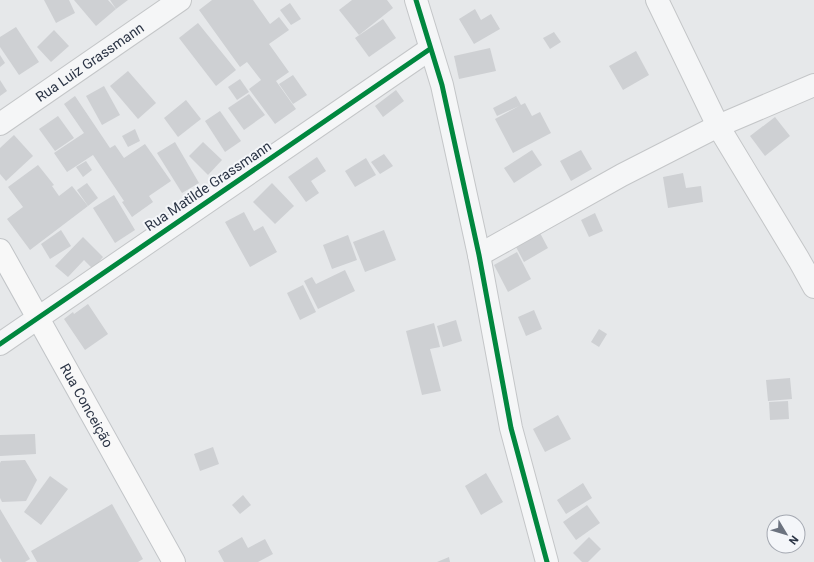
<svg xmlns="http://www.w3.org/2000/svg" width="814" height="562" font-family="Roboto,sans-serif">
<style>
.building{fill:#ced0d3}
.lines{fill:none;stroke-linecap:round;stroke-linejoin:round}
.minor-casing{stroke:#c4c6c8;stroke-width:24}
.major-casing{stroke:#c2c5c8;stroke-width:24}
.minor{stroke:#f5f6f7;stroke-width:22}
.major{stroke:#f8f8f8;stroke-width:22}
.cycleway-casing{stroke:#f4f6f9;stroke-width:8}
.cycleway{stroke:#00873e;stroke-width:5}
.labels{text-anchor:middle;stroke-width:4;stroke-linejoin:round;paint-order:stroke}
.street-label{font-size:14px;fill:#2b3445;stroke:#f4f6f9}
</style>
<rect width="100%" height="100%" fill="#e6e8ea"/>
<g class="building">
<polygon points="44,0 69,0 75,13 56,23"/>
<polygon points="74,0 108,0 116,9 96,26"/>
<polygon points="110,0 128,0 116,9"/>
<polygon points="212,0 253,0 270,24 279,17 289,30 269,44 289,72 276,81 296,109 275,124 249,89 261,80 247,62 240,67 199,10"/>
<polygon points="352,0 387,0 393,8 359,35 339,10"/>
<polygon points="290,3 301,19 291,25 280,10"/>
<polygon points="475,9 481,20 491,14 500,29 474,44 459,19"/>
<polygon points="383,19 396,38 369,57 355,38"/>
<polygon points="198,23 236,70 216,86 179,38"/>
<polygon points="16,27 39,62 19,75 0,47 0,37"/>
<polygon points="54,30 69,46 51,62 37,47"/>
<polygon points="554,32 561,42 550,49 543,38"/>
<polygon points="490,48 496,71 459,79 454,56"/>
<polygon points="636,51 649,75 623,90 609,66"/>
<polygon points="0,55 5,63 0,67"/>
<polygon points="128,71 156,103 138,119 110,86"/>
<polygon points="293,75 307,95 293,104 279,84"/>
<polygon points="240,79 249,92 237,100 228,87"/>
<polygon points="0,80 7,91 0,96"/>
<polygon points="104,86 120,115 102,125 86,96"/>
<polygon points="396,90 404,101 383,117 375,106"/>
<polygon points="249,94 265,115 244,130 228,108"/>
<polygon points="75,96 110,148 115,145 124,158 145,144 171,181 149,196 153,202 132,217 122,202 124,201 93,155 67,172 54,153 84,133 64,104"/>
<polygon points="516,96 521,105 525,103 532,116 540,112 551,133 513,153 495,119 519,106 497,116 493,108"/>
<polygon points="186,100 201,119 178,137 164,118"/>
<polygon points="220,111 241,141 225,152 205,121"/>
<polygon points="58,116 74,138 55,151 39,129"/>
<polygon points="775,117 790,136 765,156 750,136"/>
<polygon points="135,129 140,141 128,147 122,136"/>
<polygon points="14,135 33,156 6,181 0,174 0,148"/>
<polygon points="175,142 199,183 182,193 157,153"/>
<polygon points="203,142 222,160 208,175 189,156"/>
<polygon points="532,150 542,165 514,183 504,168"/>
<polygon points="581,150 592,169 571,181 560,161"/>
<polygon points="384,154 393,166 380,174 371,162"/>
<polygon points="317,157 326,171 311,181 319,193 306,202 288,177"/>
<polygon points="366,158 376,175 355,187 345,171"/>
<polygon points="86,161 92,170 83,177 76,167"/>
<polygon points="38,165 54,185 52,186 59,196 72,186 88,206 30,250 7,219 23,207 8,187"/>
<polygon points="683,173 686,188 701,186 703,202 668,208 663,177"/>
<polygon points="87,183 98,198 88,206 77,190"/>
<polygon points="272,183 294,206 275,224 253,202"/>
<polygon points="114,195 135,230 115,243 93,208"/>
<polygon points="244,212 254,231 263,226 277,252 250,267 225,222"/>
<polygon points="595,213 603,231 589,237 581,220"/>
<polygon points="61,230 71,246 50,259 41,244"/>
<polygon points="384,230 396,260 365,272 353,242"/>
<polygon points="540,233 548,248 524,262 516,247"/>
<polygon points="348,235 357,260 332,269 323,245"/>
<polygon points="83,237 103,257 93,269 84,260 68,277 55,266"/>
<polygon points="517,252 531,279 508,292 494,265"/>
<polygon points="345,270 355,291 318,309 304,281 312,277 316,284"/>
<polygon points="303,285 316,312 300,320 287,293"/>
<polygon points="88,304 108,334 85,350 64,319 73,312 74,314"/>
<polygon points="534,310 542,329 526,336 518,317"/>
<polygon points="456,320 462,341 443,347 437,326"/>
<polygon points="434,323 440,347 430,349 441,391 422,395 406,331"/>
<polygon points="599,329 607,334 599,347 591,342"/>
<polygon points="790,378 792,399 768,401 766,380"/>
<polygon points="788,401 789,419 770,420 769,402"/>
<polygon points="558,415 571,439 545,452 533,429"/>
<polygon points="35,434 36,454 0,456 0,435"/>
<polygon points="213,447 219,464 200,471 194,454"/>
<polygon points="25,460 37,480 26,501 2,502 0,498 0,463 1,461"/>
<polygon points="486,473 503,502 481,515 465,486"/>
<polygon points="50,476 68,489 41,525 24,512"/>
<polygon points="583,483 592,498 566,514 557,500"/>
<polygon points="243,495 251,505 240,514 232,505"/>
<polygon points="112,504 143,559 138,562 37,562 31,551"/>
<polygon points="587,505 600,523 576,540 563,522"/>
<polygon points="0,509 30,559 25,562 2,562 0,558"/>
<polygon points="242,537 248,548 265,539 273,554 258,562 224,562 218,551"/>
<polygon points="589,537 601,549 588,562 582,562 573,553"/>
<polygon points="449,557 450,562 437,562"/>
</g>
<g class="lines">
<g class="minor-casing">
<g id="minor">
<polyline points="416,0 442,85 479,255 511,428 547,562"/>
<polyline points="657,0 718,126 799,260 814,287"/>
<path id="s1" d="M0,124L180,0"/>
<polyline points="479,255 622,175 718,126 814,85"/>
<polyline points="0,344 430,49"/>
</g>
</g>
<g class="major-casing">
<g id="major">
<path id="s2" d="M0,250L174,562"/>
</g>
</g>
<use href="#minor" class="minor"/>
<use href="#major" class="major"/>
<g class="cycleway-casing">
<g id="cycleway">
<polyline points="416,0 442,85 479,255 511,428 547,562"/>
<polyline points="0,344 430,49"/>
</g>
</g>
<use href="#cycleway" class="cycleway"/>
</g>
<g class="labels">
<g class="street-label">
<text dy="5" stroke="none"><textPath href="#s1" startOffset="109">Rua Luiz Grassmann</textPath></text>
<text transform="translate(208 186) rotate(-34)" y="5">Rua Matilde Grassmann</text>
<text dy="5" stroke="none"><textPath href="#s2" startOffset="178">Rua Conceição</textPath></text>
</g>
</g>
<g transform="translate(786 534) rotate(128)"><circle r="19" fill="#f4f6f9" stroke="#a4a8b1"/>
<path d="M0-3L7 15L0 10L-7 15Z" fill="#6c737f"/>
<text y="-6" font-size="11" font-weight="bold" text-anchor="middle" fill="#2b3445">N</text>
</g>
</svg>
